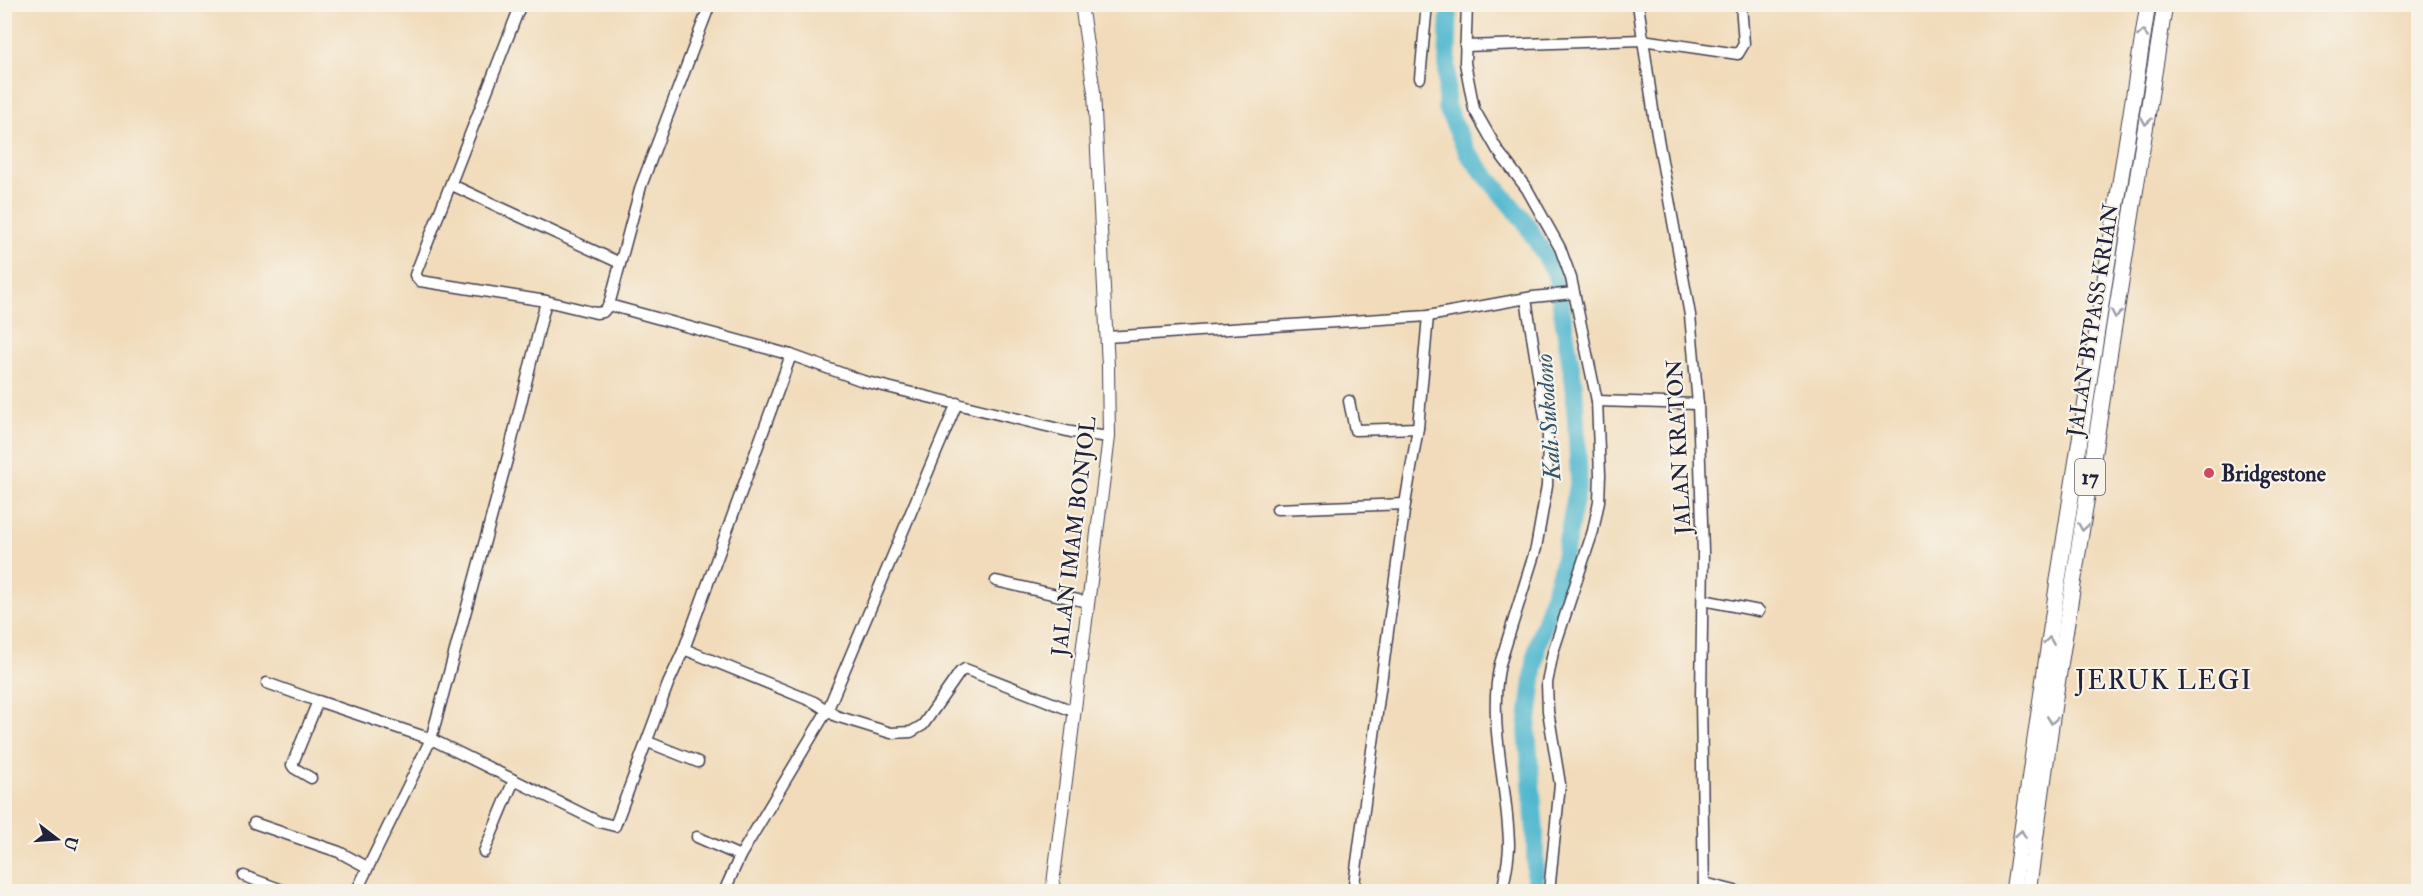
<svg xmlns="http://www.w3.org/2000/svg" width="2423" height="896" font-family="'IM FELL Double Pica',serif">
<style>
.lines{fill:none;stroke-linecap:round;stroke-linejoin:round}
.river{stroke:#50b7cf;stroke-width:18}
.minor-casing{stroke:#413e4e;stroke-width:13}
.major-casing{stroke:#413e4e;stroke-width:14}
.highway-casing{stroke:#413e4e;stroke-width:17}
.minor{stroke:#fff;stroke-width:10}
.major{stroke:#fff;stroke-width:12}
.highway{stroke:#fff;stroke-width:15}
.oneway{stroke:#9c9ca7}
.poi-dot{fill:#d1495b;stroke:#f7f3e8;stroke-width:2}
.labels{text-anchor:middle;stroke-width:4.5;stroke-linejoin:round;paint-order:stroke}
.shield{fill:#f7f3e8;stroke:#62616f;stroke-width:1.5}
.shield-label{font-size:21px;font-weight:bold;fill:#22223b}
.street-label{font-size:22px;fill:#22223b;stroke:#f7f3e8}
.poi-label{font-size:22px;font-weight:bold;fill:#22223b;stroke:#f7f3e8;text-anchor:start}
.water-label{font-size:24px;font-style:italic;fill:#32566f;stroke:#f7f3e8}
.quarter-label{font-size:26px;letter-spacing:1.5px;fill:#22223b;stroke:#f7f3e8}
</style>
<rect width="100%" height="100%" fill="#f7f3e8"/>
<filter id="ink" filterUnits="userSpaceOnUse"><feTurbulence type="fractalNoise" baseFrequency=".0167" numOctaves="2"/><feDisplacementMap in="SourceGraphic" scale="12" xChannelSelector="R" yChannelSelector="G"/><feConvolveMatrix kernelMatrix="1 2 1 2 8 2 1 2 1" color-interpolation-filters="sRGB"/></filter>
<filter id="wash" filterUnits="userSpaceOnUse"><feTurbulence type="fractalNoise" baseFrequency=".008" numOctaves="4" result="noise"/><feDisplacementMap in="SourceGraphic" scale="24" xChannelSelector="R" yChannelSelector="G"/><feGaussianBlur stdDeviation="1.35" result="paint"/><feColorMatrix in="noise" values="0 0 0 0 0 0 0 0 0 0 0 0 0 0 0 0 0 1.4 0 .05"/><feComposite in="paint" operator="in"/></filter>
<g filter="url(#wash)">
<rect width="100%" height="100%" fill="#f1dbba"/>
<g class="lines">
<polyline class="river" points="1449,4 1446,106 1468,154 1525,222 1556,274 1574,385 1579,480 1562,567 1537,646 1527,729 1535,832 1535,892"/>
</g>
</g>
<g filter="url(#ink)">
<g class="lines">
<g class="minor-casing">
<g id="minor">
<polyline points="521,4 415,275 420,281 546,301"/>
<polyline points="1467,4 1465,63 1474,109 1498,151 1527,189 1560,248 1571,278 1597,401 1600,475 1599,501 1593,531 1553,652 1547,683 1548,711 1560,784 1549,892"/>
<polyline points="1638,4 1654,117 1690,315 1698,404 1703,552 1701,698 1704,892"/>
<polyline points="1465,46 1642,40 1738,54 1744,44 1741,4"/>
<polyline points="1420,78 1427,4"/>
<polyline points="452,185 620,263"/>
<polyline points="609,305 641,186 710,4"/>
<polyline points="1107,337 1428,316 1533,297 1574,293"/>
<polyline points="1349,401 1355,430 1418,428"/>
<polyline points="1597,401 1698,404"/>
<polyline points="1277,509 1405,504"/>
<polyline points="996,581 1087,602"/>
<polyline points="1703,600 1759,611"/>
<polyline points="684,649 814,702 836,716 891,733 911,732 923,725 960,672 965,669 1073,711"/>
<polyline points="267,683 317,701"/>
<polyline points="648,742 698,762"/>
<polyline points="311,778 294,768 292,765 318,701 431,739 599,822 615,826 668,684 684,649 791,355"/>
<polyline points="254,823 339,852 367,867"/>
<polyline points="697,837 740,856"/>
<polyline points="484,852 514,780"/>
<polyline points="244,876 288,892"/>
<polyline points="1704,883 1739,892"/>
<polyline points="356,892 431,739 508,456 546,301 596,313 603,312 609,305 791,355 863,381 1071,432 1109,437"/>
<polyline points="724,892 740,856 828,709 957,403"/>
<polyline points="1353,892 1405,504 1418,428 1428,316"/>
<path d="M1502,892C1505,876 1509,861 1509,845C1508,785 1487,723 1500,664L1536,548L1547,486L1548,436L1526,299"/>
</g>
</g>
<g class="major-casing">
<polyline id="major" points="1052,892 1109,437 1108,367 1094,92 1081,4"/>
</g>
<g class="highway-casing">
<g id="highway">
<polyline points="2013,892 2058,580 2148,4"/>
<polyline points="2028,892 2054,704 2165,4"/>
</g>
</g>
<use href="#minor" class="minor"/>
<use href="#major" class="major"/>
<use href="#highway" class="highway"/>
</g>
<defs><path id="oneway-chevron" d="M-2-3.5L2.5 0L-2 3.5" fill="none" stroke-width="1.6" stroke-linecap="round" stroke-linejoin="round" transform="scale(1.5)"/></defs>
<g class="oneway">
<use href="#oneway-chevron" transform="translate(2143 34) rotate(-81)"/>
<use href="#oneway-chevron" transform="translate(2146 121) rotate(99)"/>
<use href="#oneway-chevron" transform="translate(2116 314) rotate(100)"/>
<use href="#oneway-chevron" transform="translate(2083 527) rotate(99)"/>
<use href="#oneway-chevron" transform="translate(2049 641) rotate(-82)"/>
<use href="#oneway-chevron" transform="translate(2052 720) rotate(98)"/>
<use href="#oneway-chevron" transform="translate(2021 834) rotate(-81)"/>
</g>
</g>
<circle class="poi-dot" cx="2209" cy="473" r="6"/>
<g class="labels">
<rect class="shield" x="2075" y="459" width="30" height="36" rx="4.5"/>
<g class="shield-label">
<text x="2090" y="484">17</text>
</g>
<g class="street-label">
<text transform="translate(2092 320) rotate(-81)" y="8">JALAN BYPASS KRIAN</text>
<text transform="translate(1678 447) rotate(-93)" y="8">JALAN KRATON</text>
<text transform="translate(1073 536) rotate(-83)" y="8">JALAN IMAM BONJOL</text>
</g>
<g class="poi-label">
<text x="2221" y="481">Bridgestone</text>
</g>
<g class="water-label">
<text transform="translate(1548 417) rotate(-94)" y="8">Kali Sukodono</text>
</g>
<g class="quarter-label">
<text x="2164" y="689">JERUK LEGI</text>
</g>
</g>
<rect width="2423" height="896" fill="none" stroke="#f7f3e8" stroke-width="24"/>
<g transform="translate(57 839) rotate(107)" stroke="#f7f3e8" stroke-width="4.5" paint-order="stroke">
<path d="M0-4.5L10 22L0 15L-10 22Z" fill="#22223b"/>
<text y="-9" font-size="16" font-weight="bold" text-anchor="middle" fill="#22223b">U</text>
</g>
</svg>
